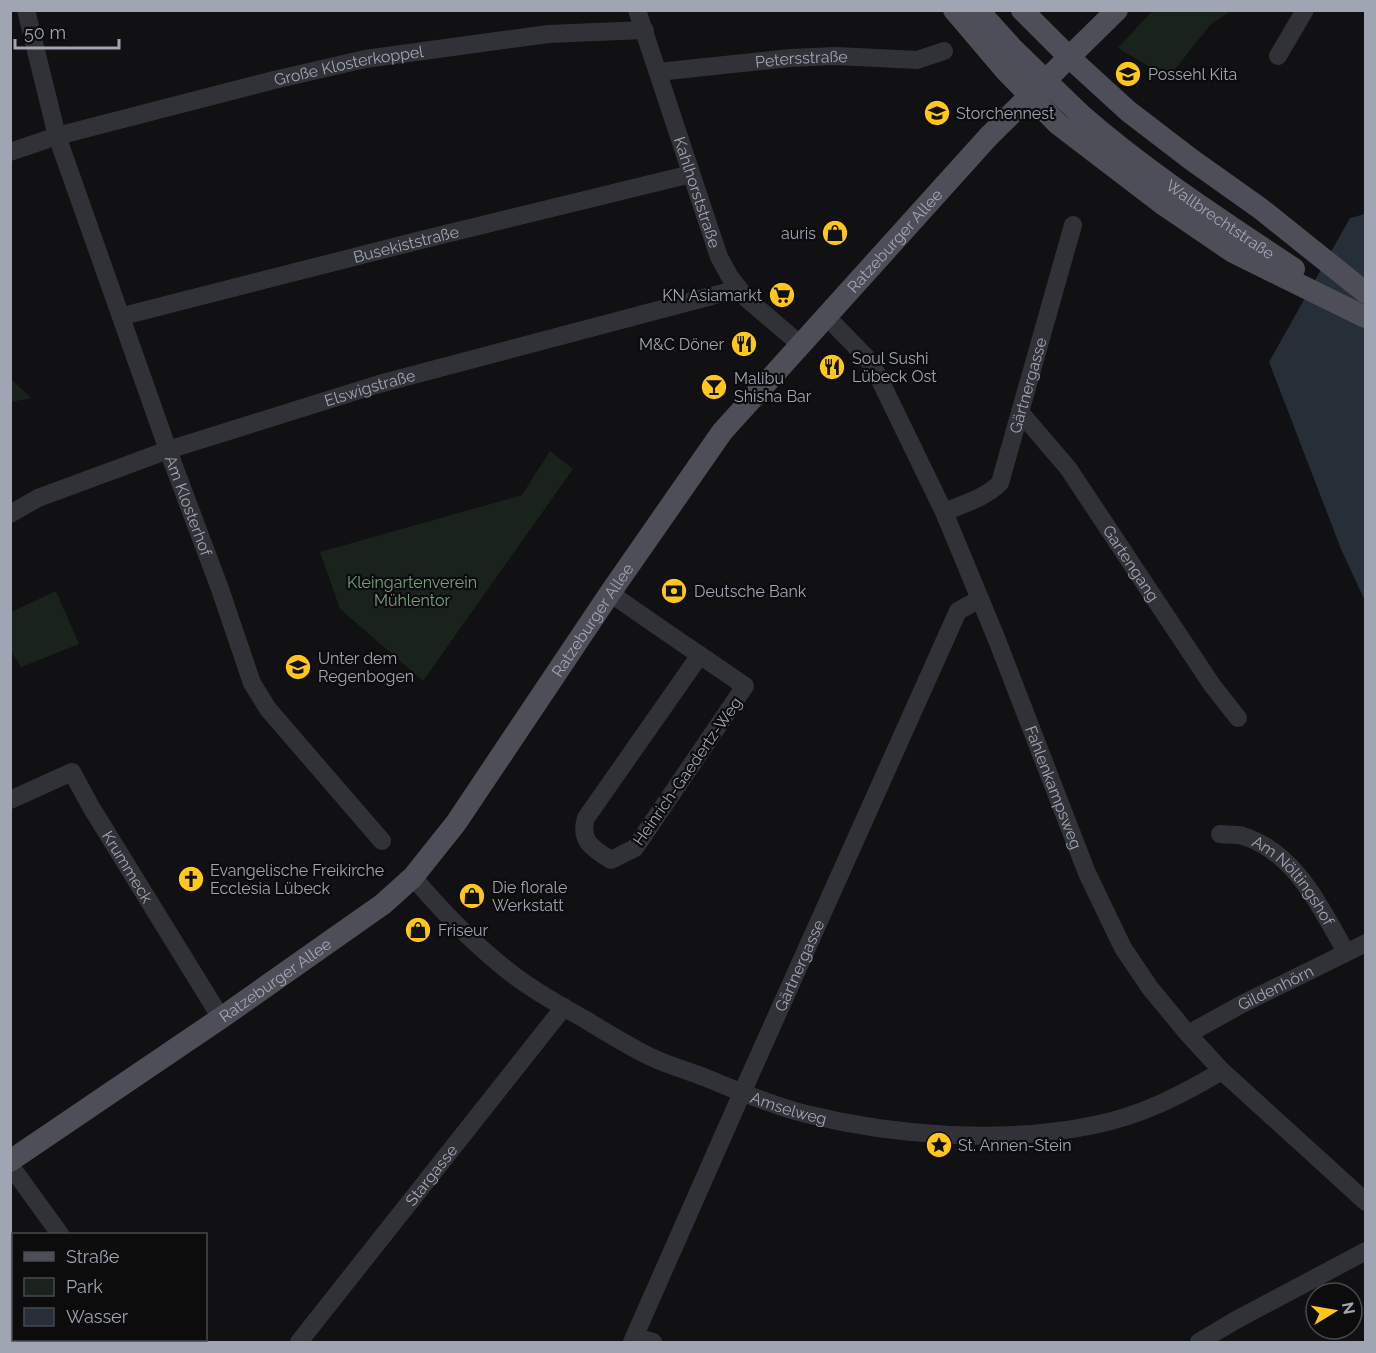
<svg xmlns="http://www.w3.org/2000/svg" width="1376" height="1353" font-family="Raleway,sans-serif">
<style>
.green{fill:#1a221c}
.water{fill:#262e37}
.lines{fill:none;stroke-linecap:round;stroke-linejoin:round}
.minor{stroke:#313238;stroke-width:18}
.major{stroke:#4d4e57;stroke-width:22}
.major-bridge{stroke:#4d4e57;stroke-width:22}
.labels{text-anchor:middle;stroke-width:4.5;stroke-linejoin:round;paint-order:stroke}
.street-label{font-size:16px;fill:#a0a5b4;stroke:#0c0c0d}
.poi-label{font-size:16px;fill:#a0a5b4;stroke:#0c0c0d;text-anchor:start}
.park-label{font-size:16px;fill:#75a27c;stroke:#0c0c0d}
</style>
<rect width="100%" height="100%" fill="#111012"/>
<g class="green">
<polygon points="1152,11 1152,10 1231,11 1211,24 1168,78 1118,48"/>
<polygon points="11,379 31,398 11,402"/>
<polygon points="550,451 573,469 423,681 340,609 320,552 522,495"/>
<polygon points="56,591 79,644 21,667 11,651 11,612"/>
</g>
<polygon class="water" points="1365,214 1365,601 1341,549 1269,362 1350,218"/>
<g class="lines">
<g class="minor">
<path id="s1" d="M26,10L57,136L168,450L220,589L252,683L268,709L382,841"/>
<path id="s2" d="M637,10L719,257L730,277L747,299L801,345"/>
<polyline points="1278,56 1305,10"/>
<path id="s3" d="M658,72L790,58L836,56L917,60L944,51"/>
<path id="s4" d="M10,152L57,136L274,80L365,59L548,34L645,30"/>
<path id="s5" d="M123,316L417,241L691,174"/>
<path id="s6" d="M827,317L867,358L877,374L944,512L997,640L1087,873L1123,948L1150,988L1188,1034L1222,1071L1366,1202"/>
<path id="s7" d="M1020,412L1068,468L1212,685L1238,718"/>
<path id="s8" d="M944,512C963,504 985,498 1000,483L1073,225"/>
<path id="s9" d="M10,514L38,498L168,450L379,384L738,289"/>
<path d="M610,593C655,625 700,655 745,686L635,848L611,860C593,849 579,841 586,818L700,655"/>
<path id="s10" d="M10,800L72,772L91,807L221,1018"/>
<path id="s11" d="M1220,834C1227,835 1236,834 1243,836C1296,853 1320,907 1346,952"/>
<path id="s12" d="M413,877C440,909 469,939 502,966C527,987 558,1004 586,1020C604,1031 622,1042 641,1052C660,1063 683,1069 704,1077C737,1091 771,1105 806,1114C895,1136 1004,1144 1094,1125C1141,1116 1181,1095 1222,1071"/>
<path id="s13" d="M1188,1034L1244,1003L1366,943"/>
<polyline points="10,1165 60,1234"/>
<polyline points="635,1337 653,1342"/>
<polyline points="152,1340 155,1342"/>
<path id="s14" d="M299,1342L564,1007"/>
<path id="s15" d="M632,1342L742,1093L958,611L980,599"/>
<polyline points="1199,1342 1236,1320 1366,1251"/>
</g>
<g class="major">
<polyline points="954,10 1005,70 1058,124 1164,205 1233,252 1365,317"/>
<polyline points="1022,10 1070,58 1128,111 1192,160 1261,209 1366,293"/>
<path id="s16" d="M1079,113C1146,172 1221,220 1294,269"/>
<path id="s17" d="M10,1161L221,1018L383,904L413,877L456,823L610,593L722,432L989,136L1117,10"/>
</g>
<polyline class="major-bridge" points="978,10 1013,49 1079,113"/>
</g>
<defs>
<g id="school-disc" transform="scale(1.35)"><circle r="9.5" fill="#ffc61c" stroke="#0c0c0d"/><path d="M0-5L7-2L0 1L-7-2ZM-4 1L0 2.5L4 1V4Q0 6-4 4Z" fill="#111"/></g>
<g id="shop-disc" transform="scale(1.35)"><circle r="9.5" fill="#ffc61c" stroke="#0c0c0d"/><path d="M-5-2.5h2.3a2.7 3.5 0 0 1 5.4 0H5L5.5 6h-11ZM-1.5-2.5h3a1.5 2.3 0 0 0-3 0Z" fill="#111"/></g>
<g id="supermarket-disc" transform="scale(1.35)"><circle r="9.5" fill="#ffc61c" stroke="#0c0c0d"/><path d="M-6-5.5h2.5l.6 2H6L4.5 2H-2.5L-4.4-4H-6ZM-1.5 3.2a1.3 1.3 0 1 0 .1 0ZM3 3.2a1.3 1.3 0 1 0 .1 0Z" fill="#111"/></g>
<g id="restaurant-disc" transform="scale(1.35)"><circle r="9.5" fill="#ffc61c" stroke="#0c0c0d"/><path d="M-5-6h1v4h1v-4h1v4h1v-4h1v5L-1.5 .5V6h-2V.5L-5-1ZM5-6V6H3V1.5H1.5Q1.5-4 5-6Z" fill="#111"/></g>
<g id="bar-disc" transform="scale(1.35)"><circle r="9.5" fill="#ffc61c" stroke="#0c0c0d"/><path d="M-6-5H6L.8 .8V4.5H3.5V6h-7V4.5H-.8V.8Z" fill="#111"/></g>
<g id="bank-disc" transform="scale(1.35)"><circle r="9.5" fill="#ffc61c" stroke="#0c0c0d"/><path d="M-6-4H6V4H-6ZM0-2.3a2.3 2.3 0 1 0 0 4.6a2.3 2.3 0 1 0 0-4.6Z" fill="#111"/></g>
<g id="church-disc" transform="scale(1.35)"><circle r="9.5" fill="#ffc61c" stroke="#0c0c0d"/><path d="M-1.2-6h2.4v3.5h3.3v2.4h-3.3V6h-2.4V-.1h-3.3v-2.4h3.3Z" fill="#111"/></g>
<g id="sight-disc" transform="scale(1.35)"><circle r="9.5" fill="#ffc61c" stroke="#0c0c0d"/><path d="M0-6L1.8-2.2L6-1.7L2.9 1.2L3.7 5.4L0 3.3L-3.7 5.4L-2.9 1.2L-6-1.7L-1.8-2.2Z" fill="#111"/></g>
</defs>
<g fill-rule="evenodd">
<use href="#school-disc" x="1128" y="74"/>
<use href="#school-disc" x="937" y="113"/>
<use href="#shop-disc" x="835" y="233"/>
<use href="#supermarket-disc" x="782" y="295"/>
<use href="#restaurant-disc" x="744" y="344"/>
<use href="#restaurant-disc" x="832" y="367"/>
<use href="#bar-disc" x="714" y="387"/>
<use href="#bank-disc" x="674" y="591"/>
<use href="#school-disc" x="298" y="667"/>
<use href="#church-disc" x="191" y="879"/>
<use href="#shop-disc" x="472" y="896"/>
<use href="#shop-disc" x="418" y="930"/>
<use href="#sight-disc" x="939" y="1145"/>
</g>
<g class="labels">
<g class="street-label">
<text dy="6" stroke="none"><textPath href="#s3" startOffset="144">Petersstraße</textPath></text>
<text dy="6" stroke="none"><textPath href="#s4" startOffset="350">Große Klosterkoppel</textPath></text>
<text dy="6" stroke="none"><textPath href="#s2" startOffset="192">Kahlhorststraße</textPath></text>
<text dy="6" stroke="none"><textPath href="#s16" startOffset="177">Wallbrechtstraße</textPath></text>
<text dy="6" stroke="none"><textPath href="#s17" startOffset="1293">Ratzeburger Allee</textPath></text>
<text dy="6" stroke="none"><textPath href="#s5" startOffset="292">Busekiststraße</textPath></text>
<text dy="6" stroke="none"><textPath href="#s8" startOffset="165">Gärtnergasse</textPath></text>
<text dy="6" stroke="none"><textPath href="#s9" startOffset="382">Elswigstraße</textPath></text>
<text dy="6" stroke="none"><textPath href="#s1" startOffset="522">Am Klosterhof</textPath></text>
<text dy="6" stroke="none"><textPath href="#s7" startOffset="188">Gartengang</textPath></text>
<text dy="6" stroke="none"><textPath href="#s17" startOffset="807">Ratzeburger Allee</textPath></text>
<text transform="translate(687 771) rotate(-55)" y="6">Heinrich-Gaedertz-Weg</text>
<text dy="6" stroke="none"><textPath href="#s6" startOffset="526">Fahlenkampsweg</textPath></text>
<text dy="6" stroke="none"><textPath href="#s10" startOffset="178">Krummeck</textPath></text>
<text dy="6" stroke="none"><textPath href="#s11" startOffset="92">Am Nöltingshof</textPath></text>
<text dy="6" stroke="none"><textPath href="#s15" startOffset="412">Gärtnergasse</textPath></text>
<text dy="6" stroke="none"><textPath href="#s17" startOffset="321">Ratzeburger Allee</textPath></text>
<text dy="6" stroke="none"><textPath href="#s13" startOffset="99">Gildenhörn</textPath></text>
<text dy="6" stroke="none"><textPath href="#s12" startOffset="448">Amselweg</textPath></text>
<text dy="6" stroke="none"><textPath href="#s14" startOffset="213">Stargasse</textPath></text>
</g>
<g class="poi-label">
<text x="1148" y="80">Possehl Kita</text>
<text x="956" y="119">Storchennest</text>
<text x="816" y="239" text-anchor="end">auris</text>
<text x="762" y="301" text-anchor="end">KN Asiamarkt</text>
<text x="724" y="350" text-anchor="end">M&amp;C Döner</text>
<text x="852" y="364">Soul Sushi<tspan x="852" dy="18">Lübeck Ost</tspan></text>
<text x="734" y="384">Malibu<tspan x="734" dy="18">Shisha Bar</tspan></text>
<text x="694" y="597">Deutsche Bank</text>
<text x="318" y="664">Unter dem<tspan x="318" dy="18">Regenbogen</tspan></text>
<text x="210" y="876">Evangelische Freikirche<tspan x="210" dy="18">Ecclesia Lübeck</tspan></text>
<text x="492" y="893">Die florale<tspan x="492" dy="18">Werkstatt</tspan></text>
<text x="438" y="936">Friseur</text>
<text x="958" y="1151">St. Annen-Stein</text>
</g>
<g class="park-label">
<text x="412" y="588">Kleingartenverein<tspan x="412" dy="18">Mühlentor</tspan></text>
</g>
</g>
<rect width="1376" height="1353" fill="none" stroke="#a0a5b4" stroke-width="24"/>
<rect x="12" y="1233" width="195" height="108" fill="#0c0c0d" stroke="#474950" stroke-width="1.5"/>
<rect x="24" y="1252" width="30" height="9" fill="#4d4e57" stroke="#474950" stroke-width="1.5"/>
<text x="66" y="1263" font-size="18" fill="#a0a5b4">Straße</text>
<rect x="24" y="1278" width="30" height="18" fill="#1a221c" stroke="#474950" stroke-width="1.5"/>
<text x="66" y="1293" font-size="18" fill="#a0a5b4">Park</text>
<rect x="24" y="1308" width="30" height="18" fill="#262e37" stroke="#474950" stroke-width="1.5"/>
<text x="66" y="1323" font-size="18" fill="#a0a5b4">Wasser</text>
<g transform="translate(1334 1311) rotate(79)"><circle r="28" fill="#0c0c0d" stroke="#474950" stroke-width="1.5"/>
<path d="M0-4.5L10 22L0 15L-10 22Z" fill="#ffc61c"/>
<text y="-9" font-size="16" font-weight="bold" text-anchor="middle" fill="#a0a5b4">N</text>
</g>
<path d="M15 39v9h104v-9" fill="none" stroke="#a0a5b4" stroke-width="3"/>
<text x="24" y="39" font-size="18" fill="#a0a5b4" stroke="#0c0c0d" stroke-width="4.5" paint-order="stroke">50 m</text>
</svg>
